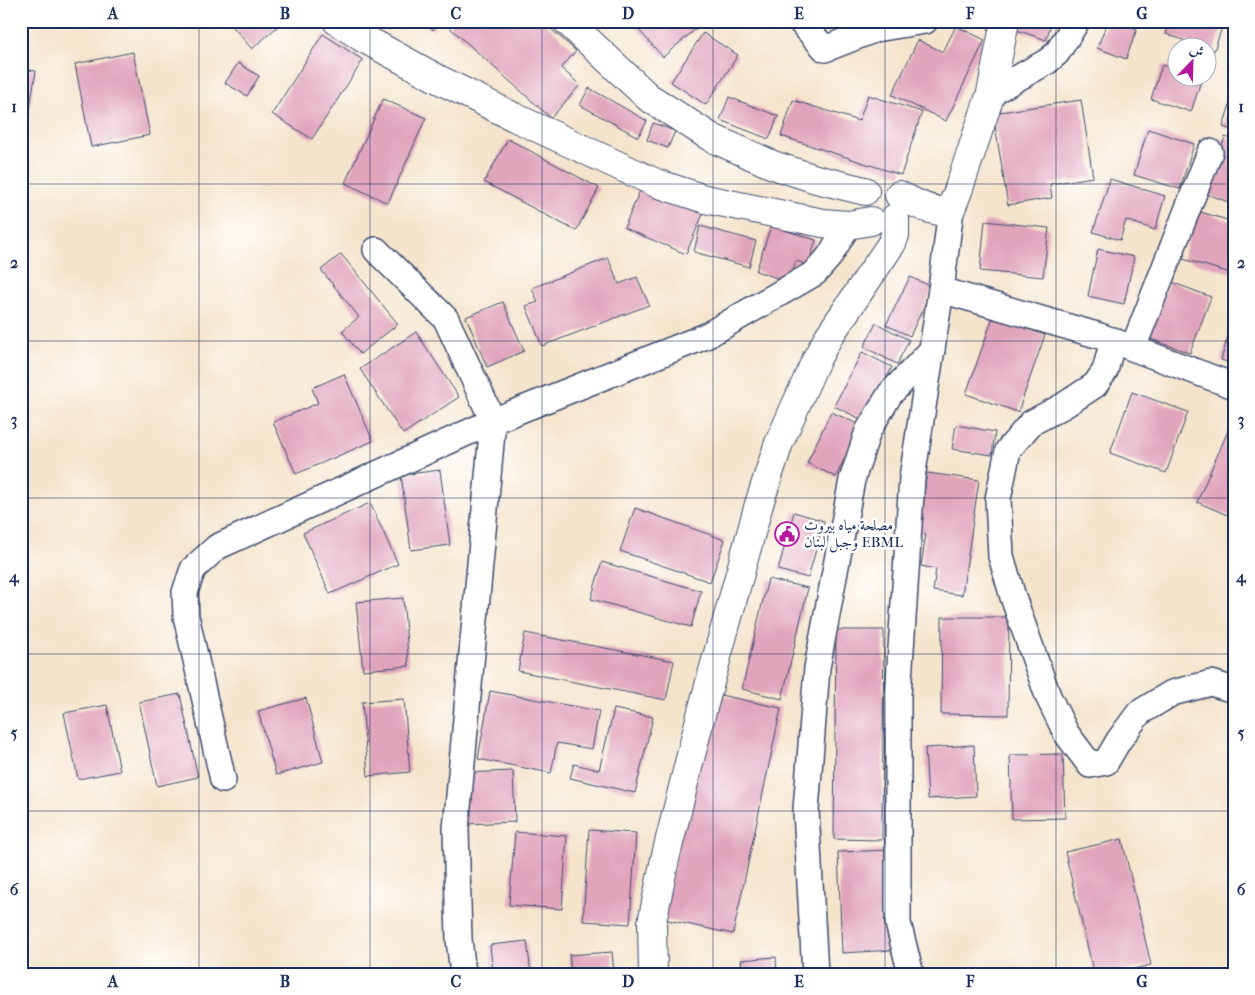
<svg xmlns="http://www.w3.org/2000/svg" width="1255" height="995" font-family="'IM FELL French Canon',Amiri,serif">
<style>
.building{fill:#e0a4bb}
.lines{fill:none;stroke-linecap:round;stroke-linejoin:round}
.minor-casing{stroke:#3c4a6e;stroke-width:28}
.major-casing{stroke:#3c4a6e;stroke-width:30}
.minor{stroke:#fff;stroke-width:25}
.major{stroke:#fff;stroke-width:28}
.grid{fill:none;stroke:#1b2f5e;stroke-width:1;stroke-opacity:0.55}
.labels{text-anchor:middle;stroke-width:5;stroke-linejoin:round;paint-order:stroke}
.poi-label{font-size:15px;fill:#1b2f5e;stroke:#fff;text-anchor:start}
.neatline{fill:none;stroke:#1b2f5e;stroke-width:2}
.grid-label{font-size:16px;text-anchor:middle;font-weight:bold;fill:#1b2f5e}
</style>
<rect width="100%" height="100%" fill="#fff"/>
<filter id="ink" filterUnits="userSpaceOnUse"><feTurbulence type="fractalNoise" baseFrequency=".02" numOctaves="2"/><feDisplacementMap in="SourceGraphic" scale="10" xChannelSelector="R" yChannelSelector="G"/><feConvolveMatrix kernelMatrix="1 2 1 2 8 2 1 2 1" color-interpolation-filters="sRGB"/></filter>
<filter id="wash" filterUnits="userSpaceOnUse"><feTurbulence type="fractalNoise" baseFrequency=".0096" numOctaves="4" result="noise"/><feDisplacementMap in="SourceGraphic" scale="20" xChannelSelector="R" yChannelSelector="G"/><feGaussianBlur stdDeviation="1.12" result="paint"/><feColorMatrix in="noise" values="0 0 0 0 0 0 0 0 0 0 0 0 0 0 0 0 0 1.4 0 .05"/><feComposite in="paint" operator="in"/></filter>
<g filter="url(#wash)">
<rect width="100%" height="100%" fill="#f5e4cc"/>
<g id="blocks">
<g class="building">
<polygon points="228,21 272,21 277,27 252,49"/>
<polygon points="419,21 439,21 433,30"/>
<polygon points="453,21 542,21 576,51 561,68 580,85 551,118 449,27"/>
<polygon points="643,21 705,21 663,57 636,27"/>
<polygon points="1013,21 1052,21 1046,40 1011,28"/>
<polygon points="1108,21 1116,21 1137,29 1126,59 1097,48"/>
<polygon points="1171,21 1224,21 1214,51 1166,34"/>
<polygon points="956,26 985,40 946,121 892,95 918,40 943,52"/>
<polygon points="703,33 738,55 706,105 671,82"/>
<polygon points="323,34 363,60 312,139 272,114"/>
<polygon points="133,52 150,135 91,147 75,64"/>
<polygon points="238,63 259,76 247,96 225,83"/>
<polygon points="1162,65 1178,70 1178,78 1202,78 1191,112 1151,99"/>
<polygon points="21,69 36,71 26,131 21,130"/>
<polygon points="589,88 647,121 638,137 580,105"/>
<polygon points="1234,91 1234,130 1223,127"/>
<polygon points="868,95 922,112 901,175 781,136 793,100 859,121"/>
<polygon points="729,97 778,116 769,139 720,120"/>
<polygon points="383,99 426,118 388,203 345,183"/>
<polygon points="1081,100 1093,177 1050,184 1052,198 1008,205 993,113"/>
<polygon points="653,123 675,131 668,148 647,140"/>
<polygon points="1148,129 1194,144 1180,189 1134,175"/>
<polygon points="1225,137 1234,140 1234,204 1204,193"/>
<polygon points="508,139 599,188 576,231 484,182"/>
<polygon points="1110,179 1165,196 1155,230 1126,220 1120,240 1093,232"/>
<polygon points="641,188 703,214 686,254 624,228"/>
<polygon points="1197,211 1234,222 1234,274 1183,259"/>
<polygon points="985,221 1049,228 1043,277 980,271"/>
<polygon points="700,226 756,241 749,267 694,252"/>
<polygon points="771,226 816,240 808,265 796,261 789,282 756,271"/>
<polygon points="1098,249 1134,257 1124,304 1088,296"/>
<polygon points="341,254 398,324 360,354 342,331 359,317 321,270"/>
<polygon points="608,258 619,284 637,277 649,305 542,346 526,306 538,302 532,288"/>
<polygon points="910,277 933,287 910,336 886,325"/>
<polygon points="1169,281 1211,297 1190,353 1148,338"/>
<polygon points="503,302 524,351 487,367 466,317"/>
<polygon points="993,317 1045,335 1018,412 966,394"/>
<polygon points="1233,320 1234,320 1234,364 1221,360"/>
<polygon points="876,323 909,340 897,364 864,347"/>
<polygon points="416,332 459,397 403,434 360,369"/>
<polygon points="862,352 892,367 865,421 834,406"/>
<polygon points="344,374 373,441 296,474 273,422 318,403 312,388"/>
<polygon points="1132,392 1188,412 1166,473 1110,453"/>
<polygon points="831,412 860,425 836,477 807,463"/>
<polygon points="1234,417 1234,518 1197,502"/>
<polygon points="956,425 995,432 992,455 952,449"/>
<polygon points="440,470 450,545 411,550 401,475"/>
<polygon points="927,473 979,480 962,595 933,591 936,569 921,566 926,534 918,533"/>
<polygon points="370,503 398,564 330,594 303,533"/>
<polygon points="635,508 725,540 710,582 620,551"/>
<polygon points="794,512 824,521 808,578 778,570"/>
<polygon points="602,562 701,591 691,627 591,599"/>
<polygon points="768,579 808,588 782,699 742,689"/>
<polygon points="403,598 409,666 363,670 356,602"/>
<polygon points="942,617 1009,617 1008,715 941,714"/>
<polygon points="836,630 884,630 882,840 834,839"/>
<polygon points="525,633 674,661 666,700 518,671"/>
<polygon points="490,691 599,711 592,749 557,743 551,773 478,759"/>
<polygon points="711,693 781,708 733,934 663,919"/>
<polygon points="180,694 198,777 157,786 139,702"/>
<polygon points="306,698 323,762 276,775 258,711"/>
<polygon points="404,699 410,772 368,776 362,702"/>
<polygon points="107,705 120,771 78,779 64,713"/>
<polygon points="614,709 653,717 635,793 570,778 574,764 599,770"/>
<polygon points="974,745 976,796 928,799 925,748"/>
<polygon points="1063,754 1065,818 1012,819 1010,755"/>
<polygon points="513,771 515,822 464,824 462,773"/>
<polygon points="589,830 636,833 630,924 583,921"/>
<polygon points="515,832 567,836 562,909 509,905"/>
<polygon points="1122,839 1151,965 1111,974 1094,974 1065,852"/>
<polygon points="890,850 894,950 842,953 838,852"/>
<polygon points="527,941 531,974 493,974 490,945"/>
<polygon points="612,952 614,974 571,974 569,955"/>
<polygon points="776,957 777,974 743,974 741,960"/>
</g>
</g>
</g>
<g filter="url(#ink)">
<use href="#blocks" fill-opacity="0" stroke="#3c4a6e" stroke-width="1"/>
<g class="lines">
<g class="minor-casing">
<g id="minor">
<polyline points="800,21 825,49 876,29 925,21"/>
<polyline points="991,93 1048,61 1057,53 1077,21"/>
<polyline points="376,250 446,319 493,421 456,829 459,939 463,974"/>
<polyline points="941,290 1100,336 1234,386"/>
<polyline points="1113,340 1105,371 1095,385 1063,406 1031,423 1008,450 998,499 1001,556 1013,597 1048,696 1066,733 1090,765 1106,762 1119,740 1139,713 1172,693 1211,683 1234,690"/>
<polyline points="1133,348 1210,152"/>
<polyline points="223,780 186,616 185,592 193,569 217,547 493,421 706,336 815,273 829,257 848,225"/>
<polyline points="815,974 806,810 817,668 852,480 868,431 890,394 932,350"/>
<polyline points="911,974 898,923 898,696 912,478 941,290 951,209"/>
</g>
</g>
<g class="major-casing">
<g id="major">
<polyline points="337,21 363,38 440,80 514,117 656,183 705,199 823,223 848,225 871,221"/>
<polyline points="567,21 648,97 712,138 773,165 816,179 865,191"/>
<path d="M899,195C914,202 935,216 951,209L958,191L991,93L1005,21"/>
<polyline points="653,974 652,922 665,859 701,715 759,504 779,443 816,360 829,336 892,243 895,235 895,218"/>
</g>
</g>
<use href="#minor" class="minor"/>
<use href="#major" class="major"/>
</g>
</g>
<path class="grid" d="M199,21V974M370,21V974M542,21V974M713,21V974M885,21V974M1056,21V974M21,184H1234M21,341H1234M21,498H1234M21,654H1234M21,811H1234"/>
<defs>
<g id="civic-ring" transform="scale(1.25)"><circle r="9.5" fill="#fff" stroke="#b5179e" stroke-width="1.5"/><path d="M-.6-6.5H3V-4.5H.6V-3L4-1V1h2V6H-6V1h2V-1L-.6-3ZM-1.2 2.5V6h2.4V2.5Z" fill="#b5179e"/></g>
</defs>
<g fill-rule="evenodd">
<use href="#civic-ring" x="787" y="534"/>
</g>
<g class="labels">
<g class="poi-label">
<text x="804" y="530">مصلحة مياه بيروت<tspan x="804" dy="17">وجبل لبنان EBML</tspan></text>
</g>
</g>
<rect width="1255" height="995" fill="none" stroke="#fff" stroke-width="55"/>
<g transform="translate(1192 62) rotate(23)"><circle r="24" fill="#ffffff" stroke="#a4acbf"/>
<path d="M0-4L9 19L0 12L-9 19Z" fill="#b5179e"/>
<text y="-8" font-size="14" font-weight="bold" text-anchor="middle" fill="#1b2f5e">ش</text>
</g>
<rect x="28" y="28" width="1200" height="940" class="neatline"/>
<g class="grid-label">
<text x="113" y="19">A</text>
<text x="285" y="19">B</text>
<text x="456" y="19">C</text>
<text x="628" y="19">D</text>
<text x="799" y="19">E</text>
<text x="970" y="19">F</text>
<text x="1142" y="19">G</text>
<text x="14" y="112">1</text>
<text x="1241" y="112">1</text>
<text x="14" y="268">2</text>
<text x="1241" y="268">2</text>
<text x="14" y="425">3</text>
<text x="1241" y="425">3</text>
<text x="14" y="582">4</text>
<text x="1241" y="582">4</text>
<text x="14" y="738">5</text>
<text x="1241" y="738">5</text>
<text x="14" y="895">6</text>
<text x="1241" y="895">6</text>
<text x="113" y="987">A</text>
<text x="285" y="987">B</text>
<text x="456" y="987">C</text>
<text x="628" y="987">D</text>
<text x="799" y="987">E</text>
<text x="970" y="987">F</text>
<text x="1142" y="987">G</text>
</g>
</svg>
